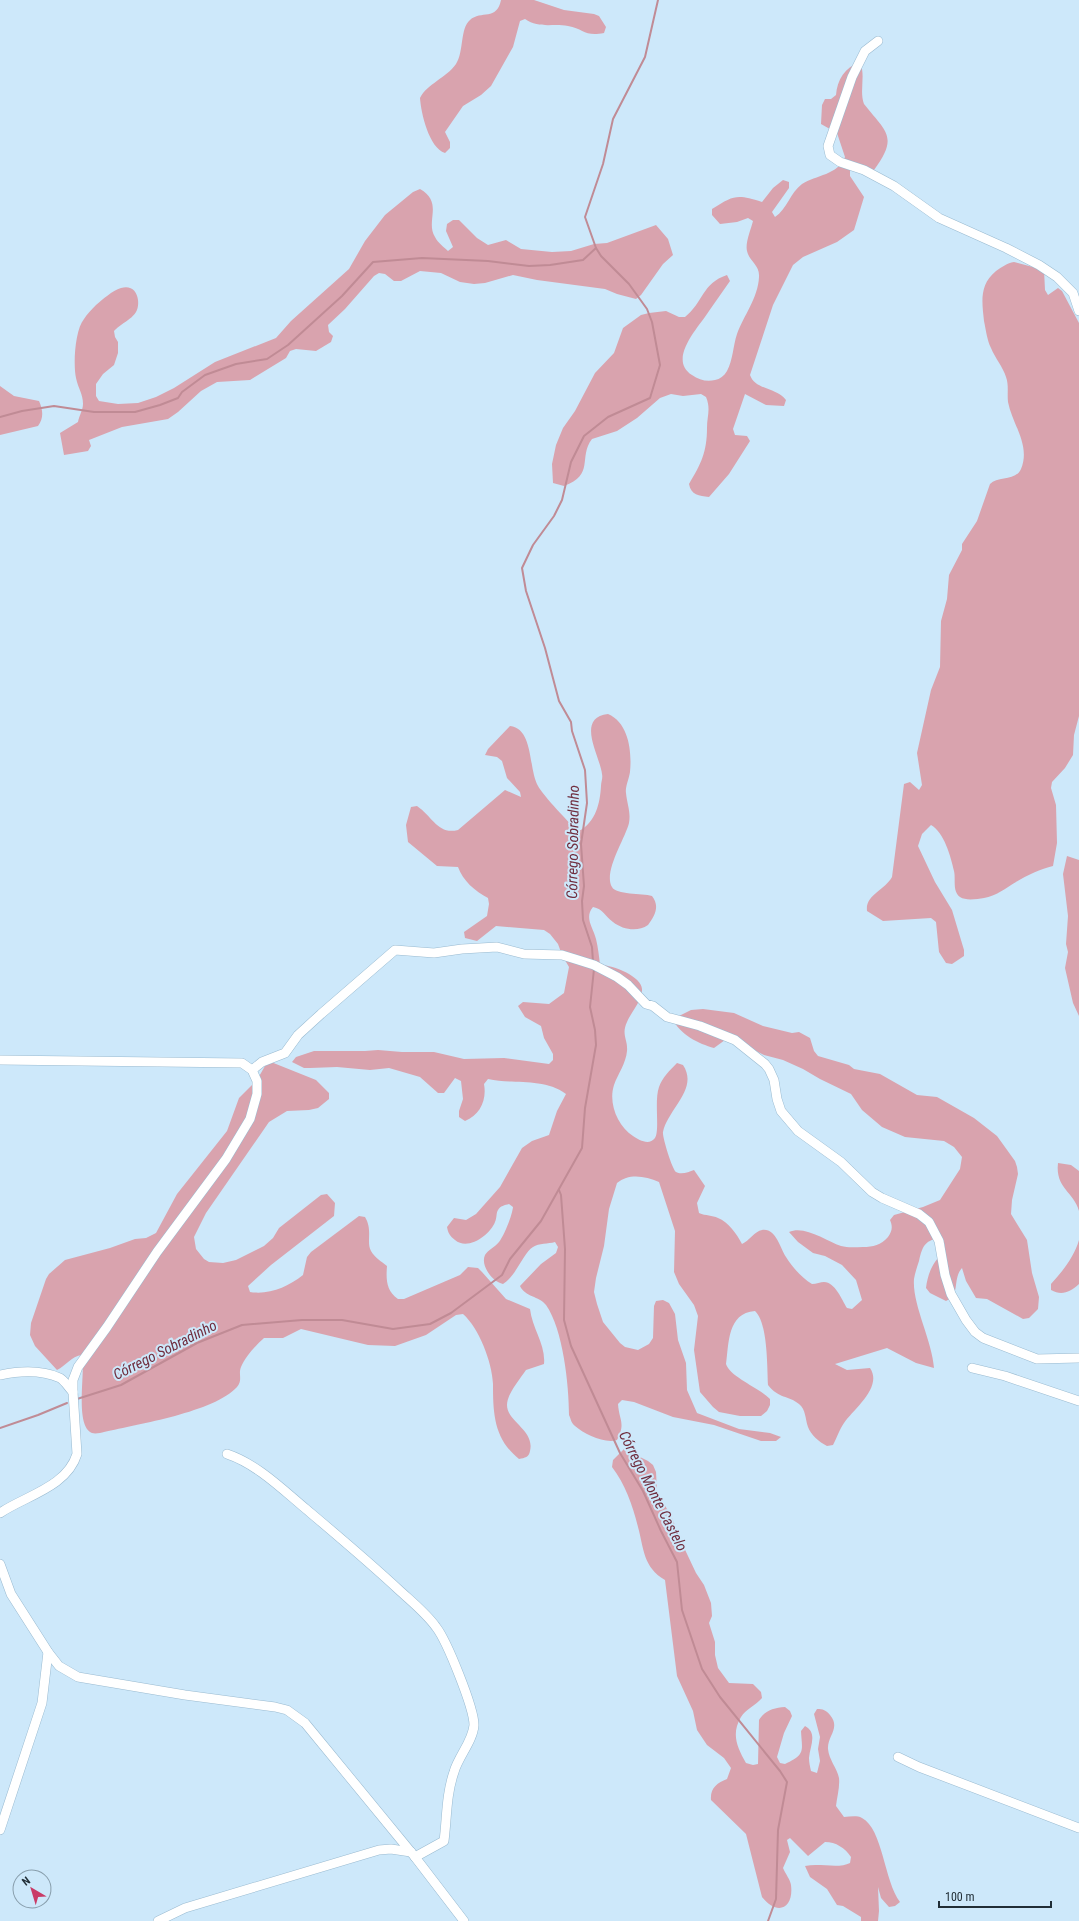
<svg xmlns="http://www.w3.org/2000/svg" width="1079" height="1921" font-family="'Roboto Condensed',sans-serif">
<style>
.forest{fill:#d9a3ae}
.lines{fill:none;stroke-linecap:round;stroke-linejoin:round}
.stream{stroke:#c08b95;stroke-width:2}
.minor-casing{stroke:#99bad0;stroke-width:10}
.minor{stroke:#fff;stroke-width:9}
.labels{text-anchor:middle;stroke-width:4;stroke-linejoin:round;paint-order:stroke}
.water-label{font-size:15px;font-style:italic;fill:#702e3f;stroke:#cde8fa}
</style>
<rect width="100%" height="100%" fill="#cde8fa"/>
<g class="forest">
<path d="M501,0H534L564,10L594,14L599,16L606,27L604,33C585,37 584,29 568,26C553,23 539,29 525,19L520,21L513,47L491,86L481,95L463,106L445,132L450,142V148L445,153C429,148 421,113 420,98C427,84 446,78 456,64C464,52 460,28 470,20C481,10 497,21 501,0Z"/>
<path d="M860,62C866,76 859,90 864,104C886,132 899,136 874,170H850V176L864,197L854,230L837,242L803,257L793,265L773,305L750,375C755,390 776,387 786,400L784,406L766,405L745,394L733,429L735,435L747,436L750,441L729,474L709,497C699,496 691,495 689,484C701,464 707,452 707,428C707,416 711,409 706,397L701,394L683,396L671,394L660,398L637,418L617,431L592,439C578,457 595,475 564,486L553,483L552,464L556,445L563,428L575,411L595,373L614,353L623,328L641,315L649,313L666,311L679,317H685C703,303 702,283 727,275L730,281C723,291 716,301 709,311C699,327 667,359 692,375C699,380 707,382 715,380C720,379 724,376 727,371C733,360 733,346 737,334C744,315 758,298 759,277C760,265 749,261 747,251C745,243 751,229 753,221L748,218L737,222L720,224L712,215V209C734,195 737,194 762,202L773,188L783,180L789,182V188L772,212L775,217C787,209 790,193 802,184C816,175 838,175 845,157L837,133L821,124L822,105L825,99H831L836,95C837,80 845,67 860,62Z"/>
<path d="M420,189C444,203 425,221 435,237C438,243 444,247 448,251L453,247L446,231L447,224L453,220H459L477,238L488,245L506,240L521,249L552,252L571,251L594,244L607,243L656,225L668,239L673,255L663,264L641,295L636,299L617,294L605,289L537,280L513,275L485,283L474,284L460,282L441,273L420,271L401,281H394L385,274L379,273L374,276L345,309L328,325L329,332L333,336L331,342L316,351L296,349L290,351L286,358L250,380L217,382L201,391L178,412L168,419L122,427L89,440L91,446L88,451L64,455L60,433L78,422C79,416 83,410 83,404C83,394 78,388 76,378C73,364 75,330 84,319C87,314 92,309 96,305C103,299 112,291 121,288C131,285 137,291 138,300C140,318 124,320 114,331L115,337L118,342V353L114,365L103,374L96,384V396L99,401L118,404L138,403L156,397L174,388L215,362L276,338L291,321L349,269L365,241L385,215L413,192Z"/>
<path d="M1014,262L1044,270L1045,290L1048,295L1058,288L1062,291L1079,323V716L1074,735L1073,755L1065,768L1052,782L1051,788L1056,805L1057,843L1053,866C1041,869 1027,875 1016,882C1006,888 996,896 984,898C977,899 966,901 960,897C952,891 956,879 954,871C951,857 944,832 931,825L922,834L918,846L935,882L952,910L964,950V956L952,964L946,963L939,952L936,922L931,918L883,921L867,911C865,895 885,890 892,877L904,784L910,782L919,790L922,785L917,753L931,690L940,667L941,621L947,599L949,575L962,550V544L977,521L990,484C998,476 1016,481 1021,469C1031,445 1012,424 1008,402C1007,394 1009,385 1006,377C1003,367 995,358 991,348C987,340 986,330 984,321C982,302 979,285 996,271C1002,267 1007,263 1014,262Z"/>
<path d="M0,386L14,396L39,401C43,410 44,418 38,426L0,435Z"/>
<path d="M608,714C629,723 632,752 630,772C629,779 625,787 626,793C627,804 631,812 629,823C625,839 603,872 612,887C616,895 642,893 652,896C660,906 655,916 648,925C638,932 623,930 613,922C605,916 603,909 593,907C584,918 593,927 596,939C598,947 599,956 600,965C610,964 642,976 642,989C643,1000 631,1012 627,1022C621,1035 628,1039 627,1051C626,1063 618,1074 614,1085C608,1104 618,1126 633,1136C639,1140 649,1146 655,1138C660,1130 654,1101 659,1087C662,1078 670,1070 677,1063L683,1065C699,1089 668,1109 663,1132C662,1136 672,1169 676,1172C681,1175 689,1172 694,1170L705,1186L697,1203L699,1213C706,1216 712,1215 718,1218C728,1222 737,1234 742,1244C749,1241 755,1231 762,1230C776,1228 780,1248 786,1257C792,1267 802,1278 812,1284C816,1284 821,1282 824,1282C835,1282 842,1300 847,1308L852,1309L862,1300L856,1280L842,1265L825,1256L813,1253L798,1242L789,1232C805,1225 826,1241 841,1246C848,1248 856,1247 863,1247C873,1247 881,1245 888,1237C892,1231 893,1227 890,1220L894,1215L923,1207L940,1200L960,1169L962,1157L954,1147L944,1141L905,1137L882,1127L862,1110L851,1094L820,1079L803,1069L783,1060L764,1055L746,1046L725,1040L714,1048C699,1044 679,1034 673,1019L691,1010L703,1009L734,1013L763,1026L792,1033L799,1032L810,1038L814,1051L818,1056L849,1065L854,1069L880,1074L917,1095L937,1097L974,1118L997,1136L1015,1161L1017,1167L1018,1174L1012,1200L1011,1214L1027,1240L1032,1273L1039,1297L1038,1309L1029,1318L1023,1319L987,1299L976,1298L966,1281L962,1268C952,1279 961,1295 946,1301L930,1293L926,1288C927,1279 930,1269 935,1262C942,1252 948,1250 942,1237C925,1241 923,1244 919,1261C917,1267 915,1273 914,1279C912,1304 932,1340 934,1368L916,1363L887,1348L835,1364L847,1370L870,1368C883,1387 854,1409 844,1423C839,1430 837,1438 833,1445L827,1446C819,1442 811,1435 808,1427C805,1418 806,1410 799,1404C788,1395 779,1399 768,1385C767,1367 768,1323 755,1311C727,1313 729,1344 726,1364C730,1377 758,1387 770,1399V1405L767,1411L761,1416H740L719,1412L713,1407L700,1392L694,1350L698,1316L694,1305L679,1284L674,1272L675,1231L659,1182C645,1176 629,1173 617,1183L609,1209L604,1246L596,1278L594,1292L597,1304L603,1322L620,1343L625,1347L638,1350L649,1344L653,1338L654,1306L656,1301L663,1300L669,1303L675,1314L678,1340L686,1363L687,1390L697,1413L739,1429L770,1433L781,1437L776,1441H761L714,1425L673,1417L634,1402L622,1400L618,1404C619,1420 626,1423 617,1440C605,1444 584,1434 575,1426C571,1423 571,1419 569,1415C569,1385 563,1329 546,1305C539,1296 525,1297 520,1286L541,1264L556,1253L558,1247L555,1242C548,1244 539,1243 533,1247C523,1253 517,1275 503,1284C493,1282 480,1266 485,1255C488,1250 495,1247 499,1242C504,1236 512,1216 513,1207L509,1204C505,1205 500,1206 498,1210C496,1213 497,1218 495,1222C490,1235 468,1251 455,1240C450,1236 448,1233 447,1227L454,1218L466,1220L476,1214L500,1187L522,1148L532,1141L549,1135L557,1111L566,1094C543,1077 514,1085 488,1079L484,1084C487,1100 480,1115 465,1121L459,1117V1111L463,1099L461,1081L455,1078L444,1093H438L420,1077L389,1068L370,1070L337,1067L310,1068H304L292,1062L296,1057L314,1051H365L378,1050L402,1052H434L464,1059L504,1058L549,1064L553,1060V1054L544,1038L541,1026L525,1017L518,1006L523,1002L549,1004L564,993L569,967L562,955L558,944L550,934L544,930L496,926L477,941L465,938L464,932L487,916L489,904L488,898C475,891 463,881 458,867L437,866L408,842L406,825L411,807L417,806C433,817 438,835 458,830L505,790L521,797L520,792L507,778L502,761L497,757L485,755L488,749L510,726C534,729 528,768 538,786C542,794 572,827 579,831C596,822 600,803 601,786C601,782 603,778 602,774C600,756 575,718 608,714Z"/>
<polygon points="1067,856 1079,860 1079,1016 1073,1003 1065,968 1068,952 1066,944 1068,916 1063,874"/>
<path d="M271,1062L316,1080L329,1093V1099L318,1108L309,1110L287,1111L269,1122L206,1213L194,1237L196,1249L204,1259L209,1262L223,1263L236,1260L264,1246L273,1238L279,1228L321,1195L327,1194L335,1203L334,1216L271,1265L248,1286L250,1292C269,1295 288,1287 303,1275L307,1257L311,1252L359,1216L365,1217C373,1230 366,1242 371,1251C375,1258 381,1261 387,1266C386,1279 386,1291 398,1299H404L460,1275L468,1267L478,1268L482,1272L506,1299L530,1309C532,1328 546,1345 544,1364L526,1370C520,1379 507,1394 507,1405C507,1422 535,1430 530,1451C529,1457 525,1458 519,1459C494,1439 493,1414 493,1384C492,1362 479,1328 463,1314L456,1315L426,1335L395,1346L368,1345L301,1329L283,1338H264C256,1345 245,1357 241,1367C238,1374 243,1380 237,1387C214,1412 139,1424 104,1432C101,1433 95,1434 92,1433C74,1426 86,1370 82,1355C71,1356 66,1366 57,1370L35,1346L30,1335L31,1323L46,1279L49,1274L65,1260L110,1248L135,1239L146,1238L156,1233L177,1194L227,1131L239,1098L257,1080L265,1066Z"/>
<path d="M1058,1163L1071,1165L1079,1171V1211C1074,1192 1055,1188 1058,1163Z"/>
<path d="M1079,1240V1284C1070,1292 1062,1296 1051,1290V1284C1063,1271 1074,1257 1079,1240Z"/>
<path d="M624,1449L648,1461L653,1465L656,1472L657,1491L673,1520L679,1537L696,1573L704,1585L711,1603L712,1616L709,1623L715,1642V1655L718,1668L729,1683L753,1684L761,1692L762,1698C756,1705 745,1710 741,1717C731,1734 737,1747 746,1763L753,1765L758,1764L759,1720C765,1710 774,1708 785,1707L790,1711L792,1716L784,1733L777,1757L780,1763L785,1764C806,1754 802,1751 801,1731L805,1726C818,1733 810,1746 809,1758C809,1762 810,1767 811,1771L817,1773L820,1761L818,1749L820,1737L814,1714L817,1709C823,1709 826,1710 830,1715C841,1728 827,1736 828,1749C829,1760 837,1768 839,1778C840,1787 837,1797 836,1806L844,1817C850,1817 856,1815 862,1818C883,1829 884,1881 900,1902L895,1906L889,1907L881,1898L878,1887L879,1911L878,1921H861V1917L843,1906L837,1905L827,1889L810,1877L805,1866C820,1863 839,1869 850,1863L851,1857C845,1848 836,1842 825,1842L808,1856L790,1838L787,1840L790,1852L783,1868C786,1875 790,1879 791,1885C794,1909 777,1916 762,1897L746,1834L711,1800C710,1788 717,1783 727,1779L731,1768L724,1758L707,1745L697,1730L693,1711L677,1676L665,1580C643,1567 644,1549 638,1527C633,1506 625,1484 612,1467L613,1460Z"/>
</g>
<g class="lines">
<g class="stream">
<polyline points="0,417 22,411 54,406 94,412 135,412 160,405 178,398 182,392 205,375 236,364 267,359 288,345 342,296 373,262 422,258 488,261 529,266 550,265 583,260 596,248"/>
<polyline points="593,962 592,947 583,920 582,901 584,886 581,844 587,803 585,770 572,731 571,722 559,701 545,648 526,591 522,568 533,545 554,516 562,500 571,462 584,436 608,417 650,398 660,365 652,322 647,309 629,284 601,256 596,248 585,217 603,164 613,119 645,57 658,0"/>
<polyline points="559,1190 561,1195 565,1249 564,1320 571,1346 620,1453 643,1491 661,1531 677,1562 682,1610 702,1669 720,1697 780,1771 787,1782 778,1830 776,1899 768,1921"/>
<polyline points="77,1399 121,1385 197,1343 242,1325 302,1320 342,1320 393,1329 430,1324 451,1313 502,1275 510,1259 541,1221 582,1148 585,1108 596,1045 595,1030 590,1007 594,969"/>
<polyline points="0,1428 38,1415 67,1403"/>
</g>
<g class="minor-casing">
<g id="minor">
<polyline points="878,41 865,51 852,77 828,146 830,155 840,162 864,170 894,186 939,218 1006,248 1039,265 1057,277 1073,293 1079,311"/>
<path d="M0,1060L242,1063L252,1070L257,1081V1094L250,1119L226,1159L157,1252L107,1327L78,1367L73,1380V1392L77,1454C67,1487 25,1496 0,1513"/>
<polyline points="252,1070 262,1062 285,1053 298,1035 321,1014 395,950 434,953 462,949 497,947 524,954 562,955 575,959 594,965 617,977 628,985 646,1004 653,1006 667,1017 700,1026 735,1040 765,1064 769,1069 774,1080 777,1099 781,1111 798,1131 841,1162 872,1192 882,1198 919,1214 929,1222 939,1241 945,1275 951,1294 966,1320 975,1332 983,1338 1037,1359 1079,1358"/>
<polyline points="972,1368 1005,1376 1079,1401"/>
<path d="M0,1375C19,1371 42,1370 60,1378C65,1381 69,1388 73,1392"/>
<path d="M227,1454C257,1464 282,1489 306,1509C338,1536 369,1562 399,1590C412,1602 426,1613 436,1627C447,1641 474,1708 474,1725C473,1741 458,1757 454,1772C446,1795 447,1818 444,1841L415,1857"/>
<polyline points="0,1564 11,1594 48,1652 59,1666 78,1677 185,1695 275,1707 287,1710 305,1723 415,1857 464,1921"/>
<polyline points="898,1757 919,1767 1079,1828"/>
<polyline points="0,1830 42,1703 48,1652"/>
<polyline points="158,1921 185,1908 379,1850 391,1849 411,1852"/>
</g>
</g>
<use href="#minor" class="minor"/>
</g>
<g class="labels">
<g class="water-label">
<text transform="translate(573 842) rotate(-89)" y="5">Córrego Sobradinho</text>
<text transform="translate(165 1350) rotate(-27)" y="5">Córrego Sobradinho</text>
<text transform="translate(653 1491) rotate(63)" y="5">Córrego Monte Castelo</text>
</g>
</g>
<g transform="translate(32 1889) rotate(322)"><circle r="19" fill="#cde8fa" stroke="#889eac"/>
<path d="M0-3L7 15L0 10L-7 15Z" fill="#c93b67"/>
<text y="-6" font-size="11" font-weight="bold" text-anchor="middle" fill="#212e36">N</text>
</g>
<path d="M939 1901v6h112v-6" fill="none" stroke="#212e36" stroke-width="2"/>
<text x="945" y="1901" font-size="12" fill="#212e36" stroke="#cde8fa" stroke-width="3" paint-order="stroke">100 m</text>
</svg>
